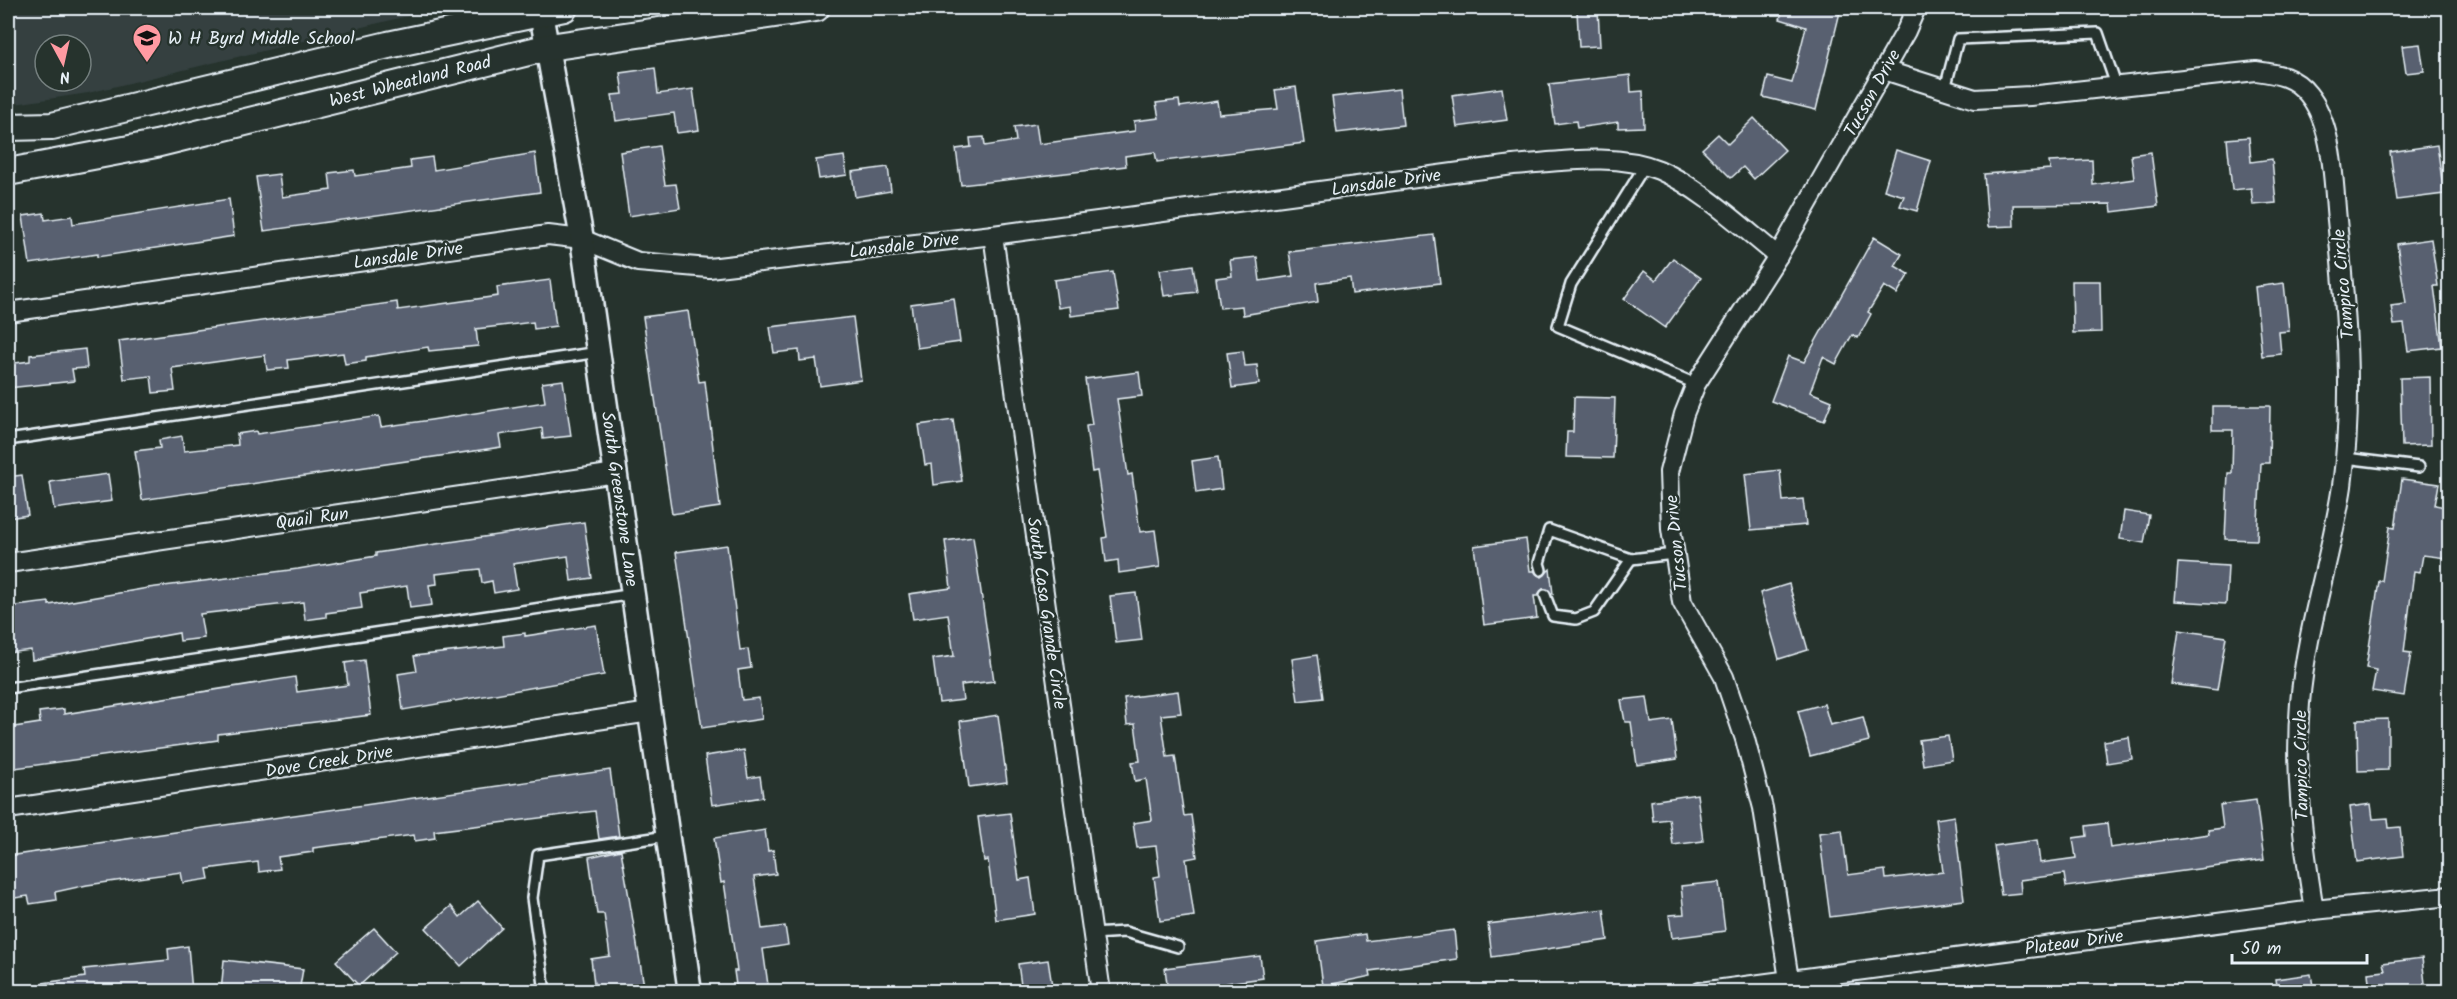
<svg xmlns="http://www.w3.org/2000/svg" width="2457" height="999" font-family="Kalam,sans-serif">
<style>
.built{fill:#354141;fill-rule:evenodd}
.building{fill:#59616f;stroke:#e8f1f8;stroke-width:1.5}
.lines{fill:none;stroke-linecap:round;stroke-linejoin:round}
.service-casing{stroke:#e8f1f8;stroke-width:14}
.minor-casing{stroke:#e8f1f8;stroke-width:22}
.tertiary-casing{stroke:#e8f1f8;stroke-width:27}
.secondary-casing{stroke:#e8f1f8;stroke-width:30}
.service{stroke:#26332d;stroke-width:9}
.minor{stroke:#26332d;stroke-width:18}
.tertiary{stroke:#26332d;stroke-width:22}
.secondary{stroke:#26332d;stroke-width:26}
.labels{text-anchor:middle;stroke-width:5;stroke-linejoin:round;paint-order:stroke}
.poi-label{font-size:18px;fill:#e8f1f8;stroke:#26332d;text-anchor:start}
.street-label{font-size:18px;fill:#e8f1f8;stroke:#26332d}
</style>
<rect width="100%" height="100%" fill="#26332d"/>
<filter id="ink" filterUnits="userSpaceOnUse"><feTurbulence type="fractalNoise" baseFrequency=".0167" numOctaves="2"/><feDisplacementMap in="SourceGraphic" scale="12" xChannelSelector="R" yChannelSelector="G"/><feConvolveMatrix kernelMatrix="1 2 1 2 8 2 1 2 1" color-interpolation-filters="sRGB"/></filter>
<g filter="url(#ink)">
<path class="built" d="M8,8H441L88,93L8,105ZM45,45H81V81H45Z"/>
<g class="building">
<polygon points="1783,8 1841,8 1816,110 1763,97 1768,77 1792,83 1806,27 1780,19"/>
<polygon points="1598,10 1600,46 1579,47 1577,11"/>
<polygon points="2420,44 2424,71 2406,73 2402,46"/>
<polygon points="655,68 658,94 693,89 699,130 677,133 674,113 616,121 612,95 623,94 620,73"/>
<polygon points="1630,75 1631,92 1643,91 1644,127 1618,128 1618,122 1577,128 1576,121 1555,124 1549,84"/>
<polygon points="1296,87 1304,143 1157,162 1155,152 1125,156 1126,166 961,185 956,149 971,147 970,138 984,137 985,146 1016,141 1014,127 1036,124 1039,144 1135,131 1134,121 1159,118 1156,103 1179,100 1180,107 1217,101 1219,114 1278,109 1275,90"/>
<polygon points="1502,88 1507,120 1457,127 1452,95"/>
<polygon points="1399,89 1403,125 1337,133 1332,97"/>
<polygon points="1754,118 1785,150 1754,179 1743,167 1731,178 1702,149 1718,134 1728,144"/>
<polygon points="2249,137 2251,162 2272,159 2276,203 2253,205 2251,188 2232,190 2227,139"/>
<polygon points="2437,145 2444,194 2397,200 2390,152"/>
<polygon points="659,146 665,185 676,184 680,208 629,216 620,152"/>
<polygon points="1896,150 1931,161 1917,211 1900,206 1904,196 1884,190"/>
<polygon points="2151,152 2158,206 2112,212 2111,204 2013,205 2014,226 1988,227 1984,174 2050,169 2049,162 2092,160 2093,185 2134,179 2131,155"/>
<polygon points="535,153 540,192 264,231 256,177 279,174 282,197 331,190 329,173 354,170 355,176 411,168 410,160 432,157 434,170"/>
<polygon points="844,156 847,175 819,179 816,160"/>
<polygon points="888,167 891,191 855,197 852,172"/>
<polygon points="229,199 234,236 97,257 97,254 30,264 23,216 44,213 45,220 72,216 73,224"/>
<polygon points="1434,235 1440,283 1352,294 1350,278 1316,283 1318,302 1243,315 1242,306 1220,308 1216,278 1232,276 1230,260 1257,257 1260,281 1293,276 1289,252"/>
<polygon points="1874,237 1902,254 1895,266 1909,274 1897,294 1884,286 1868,312 1871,314 1858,338 1852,335 1836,364 1823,357 1810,392 1832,401 1824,421 1771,401 1788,356 1804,362"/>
<polygon points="2431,239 2438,286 2434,286 2442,347 2408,351 2404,324 2394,325 2391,306 2406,304 2397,244"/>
<polygon points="1673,258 1701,278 1665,328 1624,299 1644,271 1656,280"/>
<polygon points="1193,265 1197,292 1164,296 1160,270"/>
<polygon points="1113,272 1119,310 1071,316 1070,306 1058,308 1054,280"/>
<polygon points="550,280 556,326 534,329 533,322 476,329 478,346 429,351 428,347 366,357 366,361 345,364 343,353 288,360 289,368 267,370 265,355 172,368 175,391 153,393 151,376 124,379 119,341 397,302 398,310 498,296 497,287"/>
<polygon points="2072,281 2100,281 2101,332 2073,333"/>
<polygon points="2284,283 2289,331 2279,332 2281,354 2262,356 2255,287"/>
<polygon points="954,298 960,342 917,348 911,304"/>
<polygon points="688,311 699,382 705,381 720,507 672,514 643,317"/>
<polygon points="853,317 861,380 820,386 816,359 800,361 799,350 774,353 770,327"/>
<polygon points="85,349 87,368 72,369 74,381 8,388 8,364 30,361 30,355"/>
<polygon points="1243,351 1245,366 1257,365 1259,384 1232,388 1227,353"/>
<polygon points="1139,372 1142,396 1117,399 1128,475 1132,474 1140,532 1155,530 1160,567 1119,573 1118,560 1106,562 1103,538 1107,537 1097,471 1092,472 1086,426 1092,425 1085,379"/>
<polygon points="2430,377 2431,445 2402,446 2400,378"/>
<polygon points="563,380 571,436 543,439 542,428 499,435 501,447 142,500 135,451 160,448 159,440 182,436 184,451 238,445 237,434 256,431 257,434 379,416 381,427 431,420 545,402 542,383"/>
<polygon points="1574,397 1615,398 1613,458 1566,457 1567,432 1573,432"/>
<polygon points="2212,406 2270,406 2269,463 2261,463 2257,540 2225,539 2228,473 2232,473 2233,430 2212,430"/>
<polygon points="953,420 962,481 934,485 932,464 925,465 919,425"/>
<polygon points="1218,457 1222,489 1196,493 1192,461"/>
<polygon points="1780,470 1783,501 1803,499 1806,525 1751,530 1745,474"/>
<polygon points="108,474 112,501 54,509 50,482"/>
<polygon points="22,475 28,515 8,518 8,477"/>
<polygon points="2402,479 2439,484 2435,505 2450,508 2446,558 2423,555 2420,572 2414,571 2404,652 2411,653 2404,696 2372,691 2376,670 2366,668 2379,581 2382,581 2390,527 2395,528"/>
<polygon points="2124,511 2149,515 2144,543 2120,539"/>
<polygon points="584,522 592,578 571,581 568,556 513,564 517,589 494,593 492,581 482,583 480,569 436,574 437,584 429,585 432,605 410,608 407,586 360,593 362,608 326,613 326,617 305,620 303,602 200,614 204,638 180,641 179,633 32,660 31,650 8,653 8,607 49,602 49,605 148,588 298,569 376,556 376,553"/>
<polygon points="973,537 994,681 961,685 963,700 939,703 933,659 954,656 948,614 913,619 909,594 951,588 945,541"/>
<polygon points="1526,539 1530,571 1534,571 1542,577 1550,569 1553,594 1543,589 1538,596 1534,596 1537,618 1484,625 1474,546"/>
<polygon points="727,545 740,650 748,649 751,668 738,670 742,700 759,698 762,719 702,728 676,552"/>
<polygon points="2178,563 2228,566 2226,604 2175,601"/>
<polygon points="1789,584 1808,650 1779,659 1760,593"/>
<polygon points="1136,593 1142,640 1116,643 1110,596"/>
<polygon points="596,625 604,675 403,710 398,674 417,671 414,656 504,646 503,636 525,633 525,636"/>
<polygon points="2179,630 2226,637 2217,690 2171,684"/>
<polygon points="1317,655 1323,698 1298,701 1292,659"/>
<polygon points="364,660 371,715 218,734 218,740 8,769 8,728 40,723 39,712 64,709 64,714 295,677 297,692 348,685 345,663"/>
<polygon points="1178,691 1181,713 1161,715 1167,757 1175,756 1184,816 1191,815 1197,857 1186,859 1194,916 1160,921 1154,877 1160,876 1156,846 1137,848 1133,823 1152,820 1146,779 1135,781 1132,762 1140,761 1135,724 1127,725 1124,698"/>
<polygon points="1647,697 1651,723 1672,720 1677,759 1637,765 1631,722 1625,722 1621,700"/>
<polygon points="1824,704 1830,725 1863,717 1869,741 1810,756 1798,711"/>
<polygon points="998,715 1007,782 969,787 960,721"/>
<polygon points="2388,719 2388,770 2358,771 2357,720"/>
<polygon points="1948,736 1952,760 1923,765 1919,740"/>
<polygon points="2129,737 2132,759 2107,763 2104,741"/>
<polygon points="744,750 748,778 760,776 763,797 712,805 705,756"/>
<polygon points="610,770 619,836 599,839 595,811 434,831 435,838 415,841 414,835 313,848 313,852 278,857 280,869 259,872 258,862 207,869 209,879 183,883 181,872 87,885 55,892 56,900 30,904 28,896 8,899 8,856"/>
<polygon points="1697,794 1703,841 1673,845 1669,819 1653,821 1651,801"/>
<polygon points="2256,800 2264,860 2066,887 2064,874 2020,880 2021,893 2001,895 1994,846 2037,840 2040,863 2076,858 2073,838 2087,836 2086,826 2107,823 2110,848 2209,834 2208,830 2223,828 2220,805"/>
<polygon points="2371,804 2373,819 2388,818 2389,828 2400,827 2403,856 2357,862 2350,807"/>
<polygon points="1010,813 1019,880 1030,878 1035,914 996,920 988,860 984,861 978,817"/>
<polygon points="1954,816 1964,900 1830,917 1819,833 1842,830 1848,875 1885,870 1886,879 1943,872 1936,819"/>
<polygon points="765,830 768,851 773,850 776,874 754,877 762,929 785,926 788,945 763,949 769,992 737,992 734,971 737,971 724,882 721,883 714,838"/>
<polygon points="621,850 645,992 595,992 591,959 610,956 604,914 597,914 589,857"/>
<polygon points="1719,882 1725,931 1672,938 1669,915 1684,914 1681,886"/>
<polygon points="478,901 502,928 461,966 426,928 451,906 460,917"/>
<polygon points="1604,909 1608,940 1492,957 1488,924"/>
<polygon points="374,928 396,952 359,986 336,961"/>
<polygon points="1454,930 1457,959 1370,971 1371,976 1323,986 1317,941 1365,934 1366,941"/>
<polygon points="188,946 192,992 43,992 43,983 85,977 84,969 169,960 168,949"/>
<polygon points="1260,956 1263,978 1227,983 1228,992 1168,992 1165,968"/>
<polygon points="2422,958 2426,992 2370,992 2368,973 2385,971 2383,963"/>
<polygon points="224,960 303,969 299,992 221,992"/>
<polygon points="1048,960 1053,992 1022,992 1018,964"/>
<polygon points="2311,974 2314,992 2278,992 2276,979"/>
</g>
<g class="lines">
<g class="service-casing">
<g id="service">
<polyline points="1945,89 1958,39 2098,33 2117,88"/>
<polyline points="1644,167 1571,284 1558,326 1696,384"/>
<polyline points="8,440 599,352"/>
<polyline points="2345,458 2419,467"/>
<polyline points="1541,570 1539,563 1549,530 1631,559 1674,554"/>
<polyline points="1545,595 1553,616 1576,619 1594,612 1631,559"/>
<polyline points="8,688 634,594"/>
<polyline points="1092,934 1125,932 1178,947"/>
<polyline points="545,992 532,898 538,855 667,836"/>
</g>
</g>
<g class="minor-casing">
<g id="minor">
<path d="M1884,70L1975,99L2030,96L2256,71C2277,74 2294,76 2308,94C2334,126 2333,181 2337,220C2346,309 2354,397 2342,486C2331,559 2306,629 2300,703C2294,773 2303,842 2314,910"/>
<polyline points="993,235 1101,992"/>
<path d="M8,312L548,235L582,239L638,262L709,268L993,235L1513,165C1559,162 1615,152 1659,170C1701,188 1743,228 1778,256"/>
<polyline points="8,563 616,473"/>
<polyline points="8,809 650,712"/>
<polyline points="1789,980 1763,808 1745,739 1724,677 1682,602 1671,529 1669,472 1684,414 1696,384 1778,256 1906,31 1916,8"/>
<polyline points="1700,992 2314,910 2450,896"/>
</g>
</g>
<g class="tertiary-casing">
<polyline id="tertiary" points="540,8 582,239 690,992"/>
</g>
<g class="secondary-casing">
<g id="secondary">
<polyline points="8,127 52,126 388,45 564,8"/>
<polyline points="8,172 156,144 549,47 816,8"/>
</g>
</g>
<use href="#service" class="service"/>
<use href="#minor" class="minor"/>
<use href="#tertiary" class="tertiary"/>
<use href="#secondary" class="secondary"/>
</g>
</g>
<defs>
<g id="school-pin" transform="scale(1.5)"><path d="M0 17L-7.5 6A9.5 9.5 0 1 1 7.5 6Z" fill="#ff9aa2" stroke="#26332d"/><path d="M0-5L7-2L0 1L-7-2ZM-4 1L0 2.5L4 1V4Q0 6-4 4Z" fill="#111"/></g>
</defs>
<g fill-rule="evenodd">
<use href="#school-pin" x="147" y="38"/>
</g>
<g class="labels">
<g class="poi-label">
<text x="168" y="44">W H Byrd Middle School</text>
</g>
<g class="street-label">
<text transform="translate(410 81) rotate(-14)" y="6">West Wheatland Road</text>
<text transform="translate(1872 93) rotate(-61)" y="6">Tucson Drive</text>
<text transform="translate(1386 182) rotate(-8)" y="6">Lansdale Drive</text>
<text transform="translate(904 245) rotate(-7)" y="6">Lansdale Drive</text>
<text transform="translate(408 255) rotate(-8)" y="6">Lansdale Drive</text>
<text transform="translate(2343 284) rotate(-95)" y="6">Tampico Circle</text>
<text transform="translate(620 499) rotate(82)" y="6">South Greenstone Lane</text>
<text transform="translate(312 518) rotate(-8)" y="6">Quail Run</text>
<text transform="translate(1676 543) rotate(-96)" y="6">Tucson Drive</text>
<text transform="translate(1047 613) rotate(82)" y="6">South Casa Grande Circle</text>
<text transform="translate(329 761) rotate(-9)" y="6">Dove Creek Drive</text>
<text transform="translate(2301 765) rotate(-91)" y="6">Tampico Circle</text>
<text transform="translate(2074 942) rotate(-8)" y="6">Plateau Drive</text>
</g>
</g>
<rect width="2457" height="999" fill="none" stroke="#26332d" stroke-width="30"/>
<rect x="15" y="15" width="2427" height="969" fill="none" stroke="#e8f1f8" stroke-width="2" filter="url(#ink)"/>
<g transform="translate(63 63) rotate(172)"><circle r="28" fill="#26332d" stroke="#747f7e" stroke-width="1.5"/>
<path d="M0-4.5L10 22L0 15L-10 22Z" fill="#ff9aa2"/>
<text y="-9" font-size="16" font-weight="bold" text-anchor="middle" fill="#e8f1f8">N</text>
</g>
<path d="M2232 954v9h135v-9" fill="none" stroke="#e8f1f8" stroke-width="3"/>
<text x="2241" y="954" font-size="18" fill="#e8f1f8" stroke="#26332d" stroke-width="4.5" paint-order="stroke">50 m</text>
</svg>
